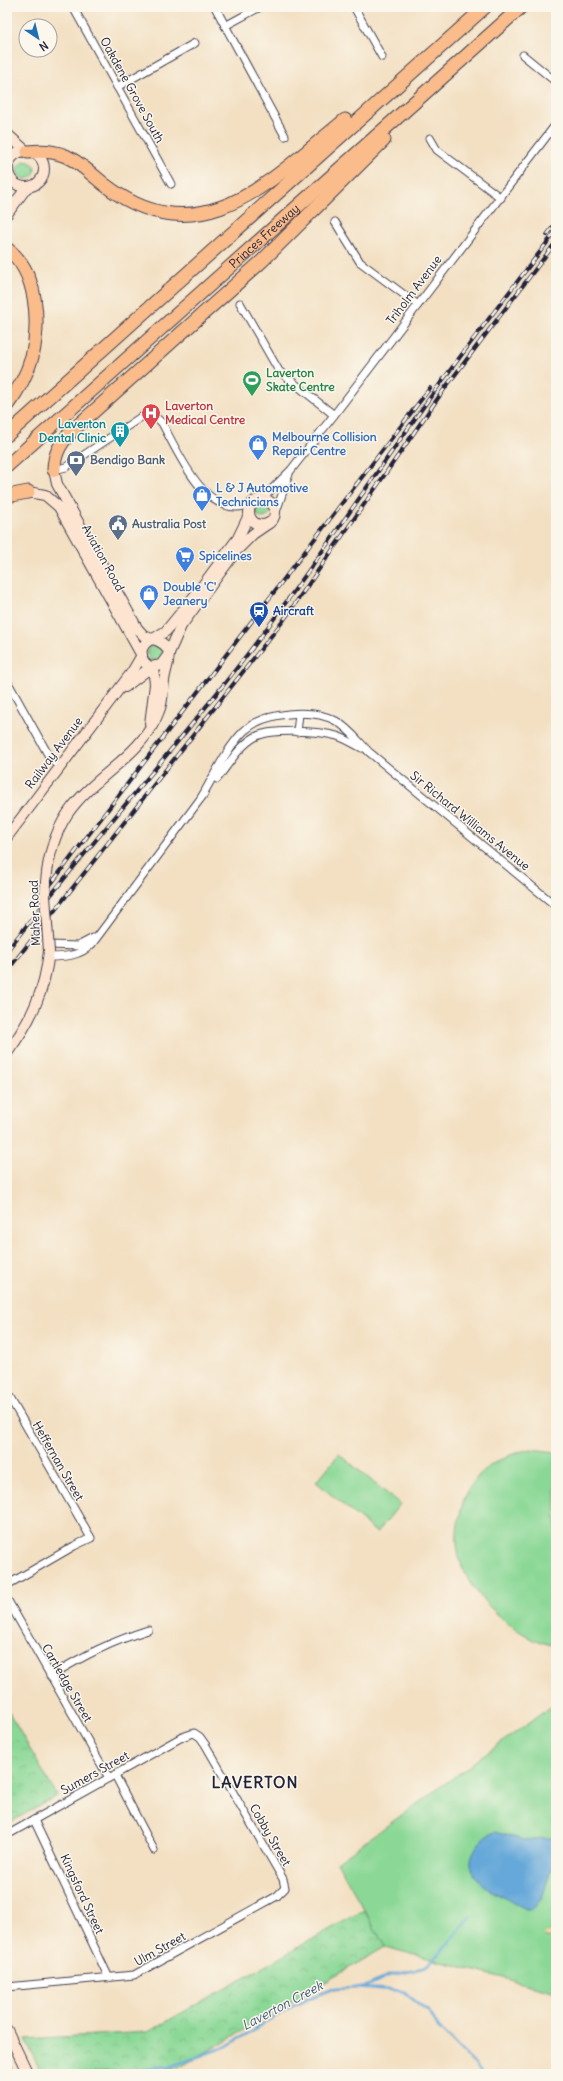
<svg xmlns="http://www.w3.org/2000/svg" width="563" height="2081" font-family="Delius,sans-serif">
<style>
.grass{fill:#8bd896;stroke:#567d68}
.sand{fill:url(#sand-dots);stroke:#887e6c}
.park{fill:url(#park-crowns);stroke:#567d68}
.garden{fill:url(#garden-dots);stroke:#567d68}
.water{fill:#65a8d9;stroke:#44658a}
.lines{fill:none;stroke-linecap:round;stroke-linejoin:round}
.stream{stroke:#65a8d9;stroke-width:2.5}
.street-casing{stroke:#413e4f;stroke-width:9}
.secondary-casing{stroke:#413e4f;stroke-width:12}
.highway-casing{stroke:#413e4f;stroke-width:15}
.street{stroke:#fff;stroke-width:7}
.secondary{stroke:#fde4d1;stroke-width:10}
.highway{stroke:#fabc8b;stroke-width:13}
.rail-casing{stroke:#22223b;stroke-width:4}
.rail{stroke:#fbf7ec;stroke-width:2.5;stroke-dasharray:8;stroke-linecap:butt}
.secondary-bridge-casing{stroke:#413e4f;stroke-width:12;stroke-linecap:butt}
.secondary-bridge{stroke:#fde4d1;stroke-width:10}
.labels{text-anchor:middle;stroke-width:3;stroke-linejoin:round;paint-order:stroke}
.street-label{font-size:12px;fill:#22223b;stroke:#fbf7ec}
.leisure-label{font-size:12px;font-weight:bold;fill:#27864d;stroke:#fbf7ec;text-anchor:start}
.health-label{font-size:12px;font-weight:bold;fill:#be3a42;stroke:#fbf7ec;text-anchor:start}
.culture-label{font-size:12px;font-weight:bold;fill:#0d838f;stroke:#fbf7ec;text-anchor:end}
.shop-label{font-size:12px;font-weight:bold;fill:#366cbe;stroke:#fbf7ec;text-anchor:start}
.service-label{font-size:12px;font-weight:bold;fill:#4e5e75;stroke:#fbf7ec;text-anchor:start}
.transit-label{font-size:12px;font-weight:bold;fill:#164399;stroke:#fbf7ec;text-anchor:start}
.water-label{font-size:13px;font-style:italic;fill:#3d587a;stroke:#fbf7ec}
.district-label{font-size:16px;font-weight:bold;letter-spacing:1px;fill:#22223b;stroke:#fbf7ec}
</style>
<defs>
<pattern id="sand-dots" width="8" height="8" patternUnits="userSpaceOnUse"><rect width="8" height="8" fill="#eeda9e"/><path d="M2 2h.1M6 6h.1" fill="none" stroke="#ccbb89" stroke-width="1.8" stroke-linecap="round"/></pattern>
<pattern id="park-crowns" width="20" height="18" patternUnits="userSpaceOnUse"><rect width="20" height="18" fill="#8bd896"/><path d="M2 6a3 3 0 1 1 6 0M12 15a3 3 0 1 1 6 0" fill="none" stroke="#78b982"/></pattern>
<pattern id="garden-dots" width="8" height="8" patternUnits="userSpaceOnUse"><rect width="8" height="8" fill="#8bd896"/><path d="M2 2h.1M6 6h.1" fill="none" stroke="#78b982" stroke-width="1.8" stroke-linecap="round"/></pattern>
</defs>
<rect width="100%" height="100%" fill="#fbf7ec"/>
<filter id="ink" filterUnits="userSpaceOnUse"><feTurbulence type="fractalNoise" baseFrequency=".025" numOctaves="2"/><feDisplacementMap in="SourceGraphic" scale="8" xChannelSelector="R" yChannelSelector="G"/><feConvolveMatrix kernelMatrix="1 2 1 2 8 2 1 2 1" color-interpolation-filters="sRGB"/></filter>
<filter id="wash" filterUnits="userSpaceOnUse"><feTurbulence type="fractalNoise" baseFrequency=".012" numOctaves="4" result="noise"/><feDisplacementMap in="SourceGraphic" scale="16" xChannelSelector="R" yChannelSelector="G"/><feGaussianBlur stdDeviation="0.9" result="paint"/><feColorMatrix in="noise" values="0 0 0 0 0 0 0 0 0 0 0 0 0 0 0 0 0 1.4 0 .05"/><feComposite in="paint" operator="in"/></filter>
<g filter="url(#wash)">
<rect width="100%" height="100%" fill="#f3e0c3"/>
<g class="grass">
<path d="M531,1449L556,1452V1646C548,1644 540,1642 533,1639C500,1623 457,1581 457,1542C456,1533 458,1523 460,1515C467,1476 494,1457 531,1449Z"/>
<polygon points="339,1454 400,1504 377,1533 316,1482"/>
<polygon points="556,1703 556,1992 385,1947 337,1862"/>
</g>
<polygon class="sand" points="547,1932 556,1932 556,1938 545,1938 544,1935"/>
<g class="park">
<polygon points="7,1709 57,1796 7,1824"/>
<polygon points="364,1910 385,1947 179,2068 94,2072 94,2074 42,2074 25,2039 148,2032"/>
<polygon points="7,2057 15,2074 7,2074"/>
</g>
<g class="garden">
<circle cx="26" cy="170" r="9"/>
<circle cx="263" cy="511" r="7"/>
<circle cx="155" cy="653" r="8"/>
</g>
<path class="water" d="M495,1832L525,1840L545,1838H556V1865L550,1873L542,1898L533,1909H526C506,1898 460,1881 473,1853C478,1843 484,1836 495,1832Z"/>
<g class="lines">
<g class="stream">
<polyline points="365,1987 388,1976 416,1970 426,1966 444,1949 471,1915"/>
<polyline points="107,2074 117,2071 169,2067 189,2060 227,2046 291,2007 312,1997 335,1988 355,1987 402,1991 428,2011 438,2027 484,2074"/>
</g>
</g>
</g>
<g filter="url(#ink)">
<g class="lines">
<g class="street-casing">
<g id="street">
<polyline points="73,7 171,184"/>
<polyline points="215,7 285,136"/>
<polyline points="354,7 382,57"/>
<polyline points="225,26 260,7"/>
<polyline points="523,55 556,82"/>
<polyline points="117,87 195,43"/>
<polyline points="430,138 437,150 501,198"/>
<polyline points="335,222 360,262 418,305"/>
<polyline points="240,303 279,371 334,415"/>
<path d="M54,470L66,467L141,417C150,414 156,416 162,423C177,450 204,516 244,506"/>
<polyline points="262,499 291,470 334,415 556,124"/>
<polyline points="275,515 289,474"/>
<polyline points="7,681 50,758 60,768"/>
<polyline points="297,732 299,714"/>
<path d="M217,779C228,765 239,746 255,737C271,728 319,731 337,736C346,739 354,744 362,748"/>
<path d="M201,798C214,776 226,749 244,731C264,712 312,708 336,721C349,728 359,742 369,752L556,906"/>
<polyline points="49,945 78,946 93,938"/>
<path d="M49,957C65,957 80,956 92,944L204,794"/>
<polyline points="7,1393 91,1538 74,1546 7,1585"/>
<polyline points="7,1599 109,1778"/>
<path d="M50,1676C85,1655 110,1642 148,1630"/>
<polyline points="115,1775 154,1850"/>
<polyline points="34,1820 109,1978"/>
<polyline points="7,1835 182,1737 194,1733 200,1737 205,1744 283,1879 285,1888 277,1896 134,1975 7,1987"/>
</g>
</g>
<g class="secondary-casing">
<g id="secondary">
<polyline points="7,134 27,152"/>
<circle cx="26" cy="169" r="18"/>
<polyline points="7,214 27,187"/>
<polyline points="54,470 57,484 137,628 144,636 152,639"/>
<polyline points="28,492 45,495 59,507 141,654"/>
<circle cx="262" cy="512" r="13"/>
<polyline points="153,639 166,631 197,593 238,538 249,515"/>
<polyline points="169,653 181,626 236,551 253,534 269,523"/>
<polyline points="125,687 151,667"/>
<polyline points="150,724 155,684 153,667"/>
<polyline points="7,837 132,672 142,655"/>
<path d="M46,882C48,857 54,834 68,813C94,775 143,756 159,711C164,700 162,687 165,675C169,658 175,646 153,639C139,643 137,661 151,667L161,665L169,654"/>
<path d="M7,1053C31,1021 45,991 49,951"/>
<polyline points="7,2030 28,2074"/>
</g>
</g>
<g class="highway-casing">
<g id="highway">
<path d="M28,152C66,147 78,163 105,185C201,259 273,178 345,120"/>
<path d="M7,249C38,271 40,323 32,357C27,374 18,391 7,405"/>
<polyline points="7,435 485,7"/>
<path id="s1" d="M7,466L521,7"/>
<path d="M54,470C54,452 62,441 74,429L262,261L384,140"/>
<polyline points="7,496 28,492"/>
</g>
</g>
<use href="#street" class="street"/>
<use href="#secondary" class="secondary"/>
<use href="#highway" class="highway"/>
<g class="rail-casing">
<g id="rail">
<polyline points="547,235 556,223"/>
<polyline points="44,893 430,388"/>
<path d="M7,951C86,847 174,751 253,647C309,573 360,496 414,420C459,356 508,294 556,231"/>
<polyline points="7,971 283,621 445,388 556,242"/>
</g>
</g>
<use href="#rail" class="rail"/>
<g class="secondary-bridge-casing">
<polyline id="secondary-bridge" points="46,882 45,896 49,951"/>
</g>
<use href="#secondary-bridge" class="secondary-bridge"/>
</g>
</g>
<defs>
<g id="stadium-pin" transform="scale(1)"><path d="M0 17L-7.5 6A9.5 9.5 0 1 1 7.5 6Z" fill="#2e9e5b" stroke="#fbf7ec"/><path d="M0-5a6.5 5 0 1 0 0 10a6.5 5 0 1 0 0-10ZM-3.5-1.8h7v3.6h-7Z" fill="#fff"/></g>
<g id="hospital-pin" transform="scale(1)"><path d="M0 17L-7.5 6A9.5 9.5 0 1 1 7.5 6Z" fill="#e0444e" stroke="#fbf7ec"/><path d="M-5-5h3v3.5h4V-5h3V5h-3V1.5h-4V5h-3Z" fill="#fff"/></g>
<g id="building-pin" transform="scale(1)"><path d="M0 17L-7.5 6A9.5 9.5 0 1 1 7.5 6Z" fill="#0f9aa8" stroke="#fbf7ec"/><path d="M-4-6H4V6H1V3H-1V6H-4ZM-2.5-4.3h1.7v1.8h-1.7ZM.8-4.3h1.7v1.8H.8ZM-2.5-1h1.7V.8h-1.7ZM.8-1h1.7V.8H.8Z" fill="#fff"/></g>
<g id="shop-pin" transform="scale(1)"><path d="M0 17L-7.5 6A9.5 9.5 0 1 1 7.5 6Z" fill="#3f7fe0" stroke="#fbf7ec"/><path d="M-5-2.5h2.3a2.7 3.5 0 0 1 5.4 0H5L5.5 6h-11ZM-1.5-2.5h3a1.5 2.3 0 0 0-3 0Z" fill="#fff"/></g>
<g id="bank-pin" transform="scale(1)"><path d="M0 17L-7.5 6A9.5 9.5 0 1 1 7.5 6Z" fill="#5c6f8a" stroke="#fbf7ec"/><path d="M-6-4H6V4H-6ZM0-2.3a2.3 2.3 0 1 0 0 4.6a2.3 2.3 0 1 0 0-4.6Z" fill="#fff"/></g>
<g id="civic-pin" transform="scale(1)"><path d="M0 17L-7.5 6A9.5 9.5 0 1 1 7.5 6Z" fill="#5c6f8a" stroke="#fbf7ec"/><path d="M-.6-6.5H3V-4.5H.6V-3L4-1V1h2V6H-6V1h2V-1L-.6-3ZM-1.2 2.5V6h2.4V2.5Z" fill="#fff"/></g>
<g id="supermarket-pin" transform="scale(1)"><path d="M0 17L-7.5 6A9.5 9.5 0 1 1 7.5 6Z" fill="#3f7fe0" stroke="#fbf7ec"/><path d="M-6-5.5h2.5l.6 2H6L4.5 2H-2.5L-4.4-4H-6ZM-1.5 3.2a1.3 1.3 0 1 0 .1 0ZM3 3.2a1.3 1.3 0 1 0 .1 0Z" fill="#fff"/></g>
<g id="station-pin" transform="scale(1)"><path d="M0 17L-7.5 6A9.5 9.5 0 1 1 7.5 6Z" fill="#1a4fb4" stroke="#fbf7ec"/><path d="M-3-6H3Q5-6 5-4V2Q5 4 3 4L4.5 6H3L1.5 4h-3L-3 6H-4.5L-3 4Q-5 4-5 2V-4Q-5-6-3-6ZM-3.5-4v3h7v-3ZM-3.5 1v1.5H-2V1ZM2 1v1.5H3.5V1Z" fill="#fff"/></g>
</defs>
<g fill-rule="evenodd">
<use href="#stadium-pin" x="252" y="380"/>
<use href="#hospital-pin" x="151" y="413"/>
<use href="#building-pin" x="120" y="431"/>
<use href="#shop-pin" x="258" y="444"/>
<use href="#bank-pin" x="76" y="460"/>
<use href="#shop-pin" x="202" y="495"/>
<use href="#civic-pin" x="118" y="524"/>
<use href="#supermarket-pin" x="185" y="556"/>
<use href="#shop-pin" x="149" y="594"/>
<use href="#station-pin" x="259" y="611"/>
</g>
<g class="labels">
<g class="street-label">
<text transform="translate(132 90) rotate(61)" y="4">Oakdene Grove South</text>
<text dy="4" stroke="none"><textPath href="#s1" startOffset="345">Princes Freeway</textPath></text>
<text transform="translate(414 290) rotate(-53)" y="4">Triholm Avenue</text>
<text transform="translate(103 558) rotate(61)" y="4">Aviation Road</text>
<text transform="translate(54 753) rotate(-53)" y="4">Railway Avenue</text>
<text transform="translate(470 821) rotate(39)" y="4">Sir Richard Williams Avenue</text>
<text transform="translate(35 913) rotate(-92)" y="4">Maher Road</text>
<text transform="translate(58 1461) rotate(60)" y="4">Heffernan Street</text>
<text transform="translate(67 1683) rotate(60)" y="4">Cartledge Street</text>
<text transform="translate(95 1773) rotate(-29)" y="4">Sumers Street</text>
<text transform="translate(270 1835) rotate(60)" y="4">Cobby Street</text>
<text transform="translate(82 1894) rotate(65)" y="4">Kingsford Street</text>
<text transform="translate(160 1949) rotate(-29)" y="4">Ulm Street</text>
</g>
<g class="leisure-label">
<text x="266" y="377">Laverton<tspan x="266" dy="14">Skate Centre</tspan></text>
</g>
<g class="health-label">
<text x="165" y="410">Laverton<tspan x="165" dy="14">Medical Centre</tspan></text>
</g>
<g class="culture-label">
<text x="106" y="428">Laverton<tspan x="106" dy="14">Dental Clinic</tspan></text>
</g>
<g class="shop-label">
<text x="272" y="441">Melbourne Collision<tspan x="272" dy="14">Repair Centre</tspan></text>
<text x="216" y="492">L &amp; J Automotive<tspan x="216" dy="14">Technicians</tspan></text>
<text x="199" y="560">Spicelines</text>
<text x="163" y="591">Double 'C'<tspan x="163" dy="14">Jeanery</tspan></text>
</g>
<g class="service-label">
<text x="90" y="464">Bendigo Bank</text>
<text x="132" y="528">Australia Post</text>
</g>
<g class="transit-label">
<text x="273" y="615">Aircraft</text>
</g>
<g class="water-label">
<text transform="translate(282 2005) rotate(-28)" y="5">Laverton Creek</text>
</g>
<g class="district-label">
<text x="255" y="1788">LAVERTON</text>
</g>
</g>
<rect width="563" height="2081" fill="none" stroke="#fbf7ec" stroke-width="24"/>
<g transform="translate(38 38) rotate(145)"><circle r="19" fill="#fbf7ec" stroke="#a4a2a5"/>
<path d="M0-3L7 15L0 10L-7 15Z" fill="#1f6fb2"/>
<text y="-6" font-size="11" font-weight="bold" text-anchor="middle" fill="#22223b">N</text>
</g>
</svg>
